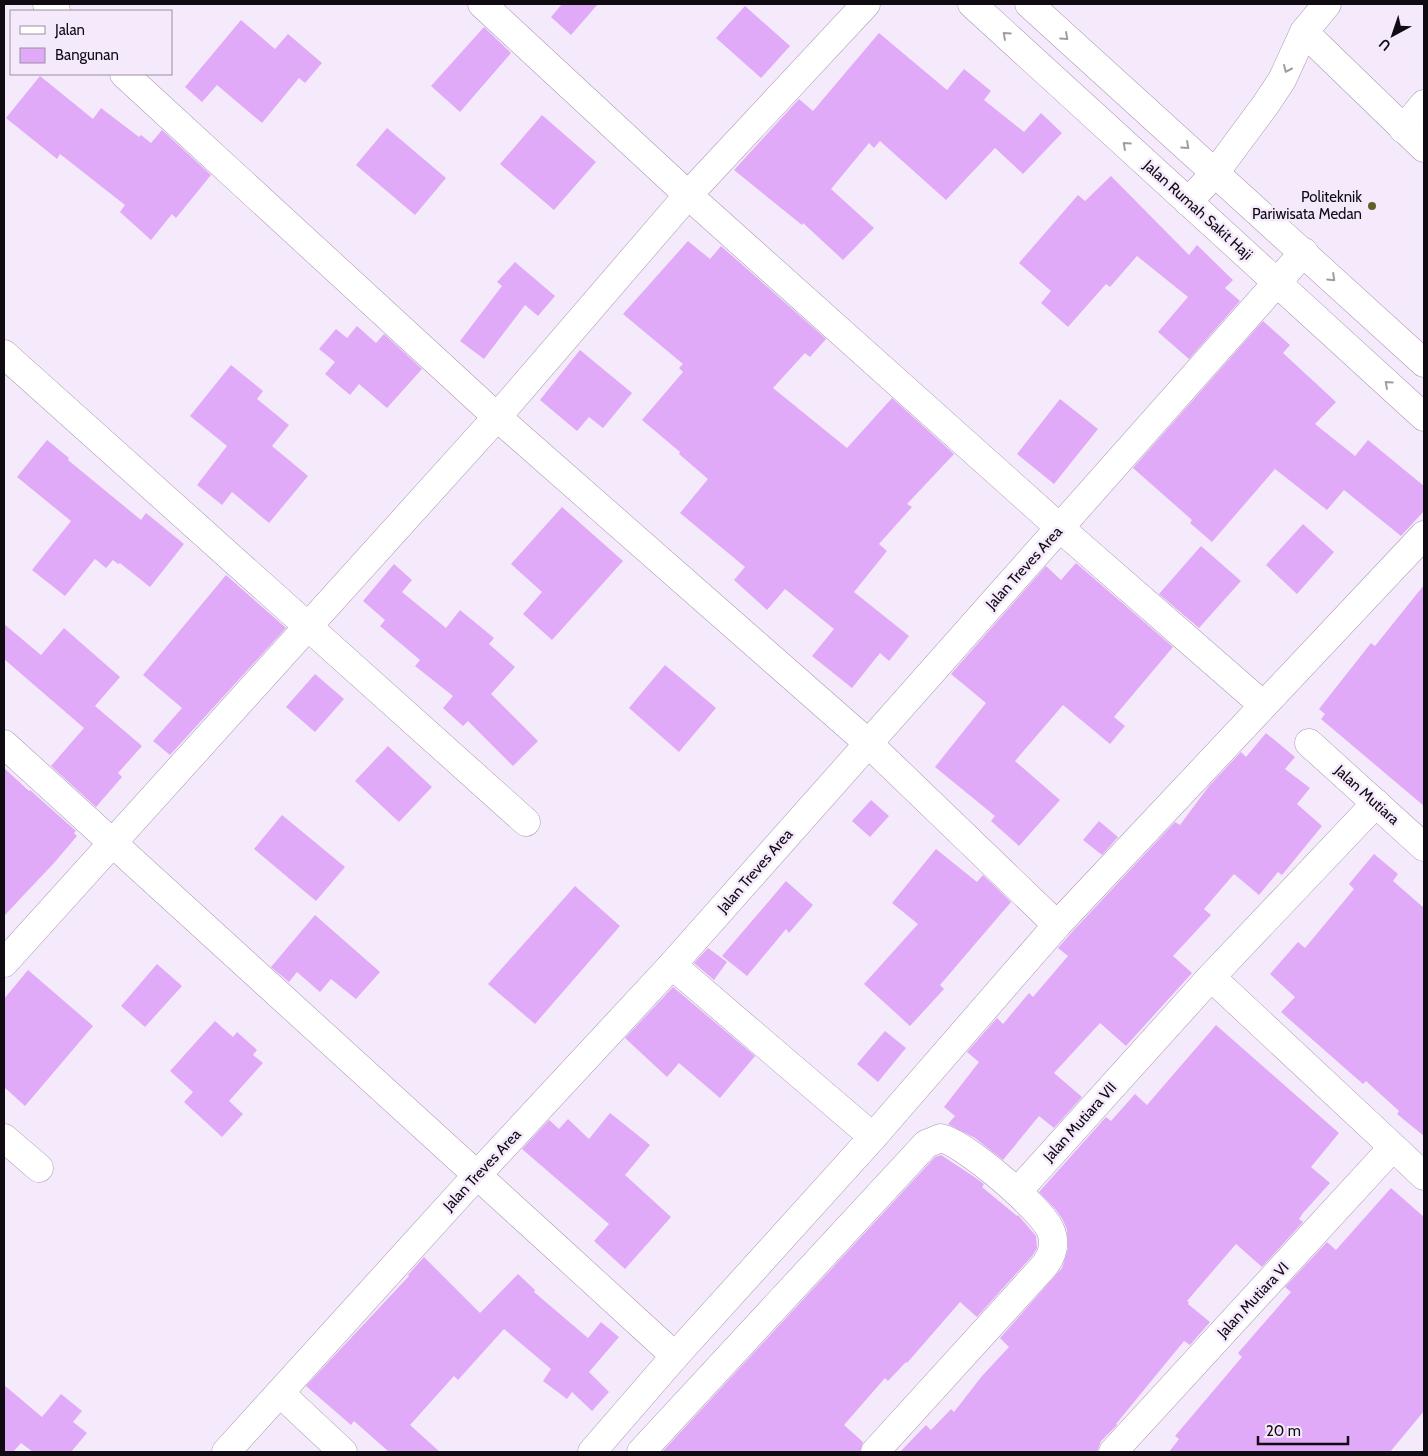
<svg xmlns="http://www.w3.org/2000/svg" width="1428" height="1456" font-family="Cabin,sans-serif">
<style>
.building{fill:#e0aaf8}
.lines{fill:none;stroke-linecap:round;stroke-linejoin:round}
.minor-casing{stroke:#a896b1;stroke-width:29}
.minor{stroke:#fff;stroke-width:28}
.oneway{stroke:#9f9da1}
.poi-dot{fill:#625e2a;stroke:#f5eafb;stroke-width:2}
.labels{text-anchor:middle;stroke-width:5;stroke-linejoin:round;paint-order:stroke}
.poi-label{font-size:15px;fill:#100a13;stroke:#f5eafb;text-anchor:end}
.street-label{font-size:15px;fill:#100a13;stroke:#f5eafb}
</style>
<rect width="100%" height="100%" fill="#f5eafb"/>
<g class="building">
<polygon points="562,4 598,4 571,35 551,17"/>
<polygon points="745,6 790,46 761,78 716,38"/>
<polygon points="241,20 275,49 288,34 322,63 305,83 299,78 262,123 217,85 202,102 185,87"/>
<polygon points="484,27 511,53 460,112 431,86"/>
<polygon points="879,33 947,90 964,69 991,91 984,100 1024,132 1041,113 1062,133 1023,174 995,148 946,200 880,141 874,148 869,143 831,189 874,228 843,260 803,223 802,225 734,170 799,99 813,111"/>
<polygon points="40,76 93,119 101,108 139,137 141,135 151,143 162,130 211,175 176,218 172,214 151,240 120,212 125,205 60,154 57,159 6,118"/>
<polygon points="542,115 596,162 554,210 500,164"/>
<polygon points="387,128 446,178 415,215 356,165"/>
<polygon points="1111,176 1189,255 1197,245 1233,280 1225,288 1240,301 1189,359 1158,332 1188,297 1137,256 1110,287 1106,284 1068,327 1041,303 1051,291 1019,263 1078,195 1085,201"/>
<polygon points="688,241 710,259 721,246 826,339 810,357 805,353 773,388 847,448 892,398 954,454 907,504 912,507 879,544 887,551 854,592 909,636 889,661 880,653 852,688 812,656 834,629 785,589 767,610 734,580 745,567 680,513 708,479 679,454 680,452 642,420 683,372 679,368 683,364 623,314"/>
<polygon points="515,262 555,296 538,316 525,305 484,359 460,341 502,286 497,282"/>
<polygon points="1263,321 1290,345 1283,353 1336,402 1315,424 1355,456 1368,440 1424,486 1424,511 1401,536 1344,490 1327,510 1275,469 1212,542 1190,523 1192,520 1133,468"/>
<polygon points="357,326 376,343 384,334 422,369 387,408 359,384 350,395 325,374 335,362 319,349 336,329 347,338"/>
<polygon points="580,350 632,393 603,428 589,417 577,431 540,400"/>
<polygon points="231,365 263,391 257,399 289,425 272,446 308,476 269,523 232,492 222,505 197,485 227,446 190,416"/>
<polygon points="1060,399 1098,429 1054,484 1017,454"/>
<polygon points="47,440 69,458 68,460 141,520 146,513 184,544 150,587 120,563 118,564 113,560 106,568 95,559 65,596 32,570 71,521 17,477"/>
<polygon points="562,507 623,561 552,640 523,614 542,592 511,564"/>
<polygon points="1303,524 1334,552 1297,594 1266,565"/>
<polygon points="1201,546 1241,581 1199,628 1159,594"/>
<polygon points="1076,563 1173,647 1114,717 1125,726 1110,744 1063,705 1015,761 1060,800 1019,846 991,821 995,816 935,767 986,703 951,674 1046,566 1061,580"/>
<polygon points="394,564 412,580 402,592 446,628 460,610 494,638 489,644 515,667 491,694 538,741 513,766 468,721 463,726 443,708 453,696 415,666 420,660 380,626 385,620 363,601"/>
<polygon points="226,575 286,628 170,755 153,741 182,708 143,675"/>
<polygon points="1424,585 1424,806 1321,719 1325,714 1319,709 1371,643 1375,646"/>
<polygon points="4,624 41,655 64,628 120,677 95,706 142,746 118,773 122,777 96,807 51,766 84,728 4,659"/>
<polygon points="665,665 716,708 679,752 629,708"/>
<polygon points="315,674 344,699 315,732 286,707"/>
<polygon points="1266,733 1295,757 1285,769 1310,788 1297,804 1322,826 1282,875 1278,872 1259,895 1234,874 1204,909 1211,915 1173,956 1192,973 1126,1046 1100,1023 1054,1073 1082,1097 1054,1128 1039,1116 1003,1160 975,1138 948,1124 955,1116 944,1107 979,1062 967,1052 997,1018 1003,1024 1029,993 1033,997 1068,956 1058,948 1072,932 1175,822 1180,825 1209,786 1241,752 1246,757"/>
<polygon points="388,746 432,787 399,822 355,781"/>
<polygon points="4,768 29,791 30,790 76,831 74,833 77,836 54,863 4,916"/>
<polygon points="871,800 889,816 870,837 852,821"/>
<polygon points="282,815 345,867 316,901 254,849"/>
<polygon points="1099,821 1118,837 1102,855 1083,840"/>
<polygon points="936,849 977,882 983,875 1011,902 940,985 944,989 910,1026 864,984 918,924 892,903"/>
<polygon points="1374,854 1398,874 1393,881 1424,908 1424,1136 1397,1114 1399,1111 1366,1081 1363,1084 1281,1012 1295,997 1270,974 1298,942 1305,948 1354,889 1349,884"/>
<polygon points="786,881 813,905 789,933 786,929 747,976 722,956"/>
<polygon points="575,886 620,926 535,1024 488,984"/>
<polygon points="315,915 380,972 356,999 331,979 320,992 297,972 289,982 271,967"/>
<polygon points="708,948 727,962 714,980 694,963"/>
<polygon points="157,964 182,986 145,1027 121,1006"/>
<polygon points="28,970 93,1026 25,1106 4,1087 4,999"/>
<polygon points="673,987 755,1056 720,1098 679,1063 667,1077 625,1038"/>
<polygon points="215,1021 233,1037 237,1032 257,1050 253,1055 263,1063 229,1101 243,1114 222,1137 184,1102 193,1092 170,1071"/>
<polygon points="1216,1025 1339,1133 1311,1167 1330,1183 1303,1213 1299,1219 1303,1222 1262,1267 1236,1244 1187,1301 1189,1302 1188,1304 1210,1322 1190,1345 1184,1341 1116,1424 1117,1425 1101,1441 1097,1452 900,1452 926,1425 931,1430 951,1409 954,1412 982,1376 1009,1347 1000,1338 1062,1268 1068,1249 1067,1230 1063,1220 1056,1210 1039,1192 1106,1117 1111,1121 1135,1094 1147,1105"/>
<polygon points="885,1031 906,1048 878,1082 857,1064"/>
<polygon points="610,1113 650,1145 625,1175 671,1217 625,1269 594,1241 609,1224 522,1149 549,1120 559,1129 568,1119 589,1139"/>
<polygon points="941,1155 973,1176 984,1184 982,1187 1017,1216 1018,1215 1036,1236 1037,1248 1033,1255 977,1317 960,1302 907,1363 906,1362 888,1381 885,1378 844,1425 863,1442 860,1452 662,1452 935,1157"/>
<polygon points="1391,1188 1424,1217 1424,1411 1390,1452 1169,1452 1179,1439 1175,1436 1242,1357 1238,1353 1291,1292 1285,1287 1327,1242 1336,1250"/>
<polygon points="424,1257 480,1313 518,1274 535,1290 534,1292 588,1338 601,1322 619,1337 589,1372 609,1392 592,1411 572,1392 567,1399 543,1381 551,1369 504,1329 458,1380 454,1376 410,1425 440,1452 389,1452 354,1421 351,1425 306,1386 409,1276 408,1275"/>
<polygon points="4,1385 42,1417 61,1394 82,1411 73,1422 87,1433 71,1452 33,1452 21,1443 13,1452 4,1452"/>
</g>
<g class="lines">
<g class="minor-casing">
<g id="minor">
<polyline points="47,4 56,11"/>
<polyline points="482,4 688,195 1060,528 1263,705"/>
<polyline points="972,4 1424,417"/>
<polyline points="1029,4 1424,363"/>
<polyline points="1304,32 1424,148"/>
<polyline points="124,74 497,417 868,743 1057,925"/>
<polyline points="1403,129 1424,104"/>
<polyline points="1188,202 1215,173 1266,104 1282,80 1304,32 1327,4"/>
<polyline points="4,354 526,822"/>
<polyline points="1309,743 1424,847"/>
<path d="M4,744C226,949 452,1151 675,1356"/>
<polyline points="4,963 497,417 688,195 866,4"/>
<polyline points="672,965 873,1137"/>
<polyline points="1211,977 1424,1176"/>
<polyline points="4,1138 39,1168"/>
<polyline points="1017,1192 1211,977 1376,803"/>
<polyline points="280,1393 343,1452"/>
<polyline points="226,1452 478,1174 672,965 1304,252"/>
<polyline points="592,1452 675,1356 873,1137 1057,925 1424,535"/>
<path d="M641,1452L926,1144L941,1138C965,1144 1038,1206 1050,1229C1056,1242 1053,1254 1045,1265L875,1452"/>
<polyline points="1113,1452 1393,1147"/>
</g>
</g>
<use href="#minor" class="minor"/>
</g>
<defs><path id="oneway-chevron" d="M-2-3.5L2.5 0L-2 3.5" fill="none" stroke-width="1.6" stroke-linecap="round" stroke-linejoin="round" transform="scale(1.25)"/></defs>
<g class="oneway">
<use href="#oneway-chevron" transform="translate(1006 35) rotate(-138)"/>
<use href="#oneway-chevron" transform="translate(1065 37) rotate(42)"/>
<use href="#oneway-chevron" transform="translate(1287 69) rotate(114)"/>
<use href="#oneway-chevron" transform="translate(1126 145) rotate(-138)"/>
<use href="#oneway-chevron" transform="translate(1186 146) rotate(42)"/>
<use href="#oneway-chevron" transform="translate(1332 278) rotate(43)"/>
<use href="#oneway-chevron" transform="translate(1388 384) rotate(-138)"/>
</g>
<circle class="poi-dot" cx="1372" cy="206" r="5"/>
<g class="labels">
<g class="poi-label">
<text x="1362" y="202">Politeknik<tspan x="1362" dy="17">Pariwisata Medan</tspan></text>
</g>
<g class="street-label">
<text transform="translate(1198 210) rotate(42)" y="5">Jalan Rumah Sakit Haji</text>
<text transform="translate(1024 568) rotate(-48)" y="5">Jalan Treves Area</text>
<text transform="translate(1367 795) rotate(42)" y="5">Jalan Mutiara</text>
<text transform="translate(755 871) rotate(-49)" y="5">Jalan Treves Area</text>
<text transform="translate(1080 1122) rotate(-48)" y="5">Jalan Mutiara VII</text>
<text transform="translate(482 1170) rotate(-47)" y="5">Jalan Treves Area</text>
<text transform="translate(1253 1300) rotate(-47)" y="5">Jalan Mutiara VI</text>
</g>
</g>
<rect width="1428" height="1456" fill="none" stroke="#100a13" stroke-width="10"/>
<rect x="10" y="10" width="162" height="65" fill="#f5eafb" stroke="#99909e"/>
<rect x="20" y="26" width="25" height="8" fill="#ffffff" stroke="#99909e"/>
<text x="55" y="35" font-size="15" fill="#100a13">Jalan</text>
<rect x="20" y="48" width="25" height="15" fill="#e0aaf8" stroke="#99909e"/>
<text x="55" y="60" font-size="15" fill="#100a13">Bangunan</text>
<g transform="translate(1393 35) rotate(220)" stroke="#f5eafb" stroke-width="4" paint-order="stroke">
<path d="M0-4L9 19L0 12L-9 19Z" fill="#100a13"/>
<text y="-8" font-size="14" font-weight="bold" text-anchor="middle" fill="#100a13">U</text>
</g>
<path d="M1258 1436v8h90v-8" fill="none" stroke="#100a13" stroke-width="2.5"/>
<text x="1266" y="1436" font-size="15" fill="#100a13" stroke="#f5eafb" stroke-width="4" paint-order="stroke">20 m</text>
</svg>
